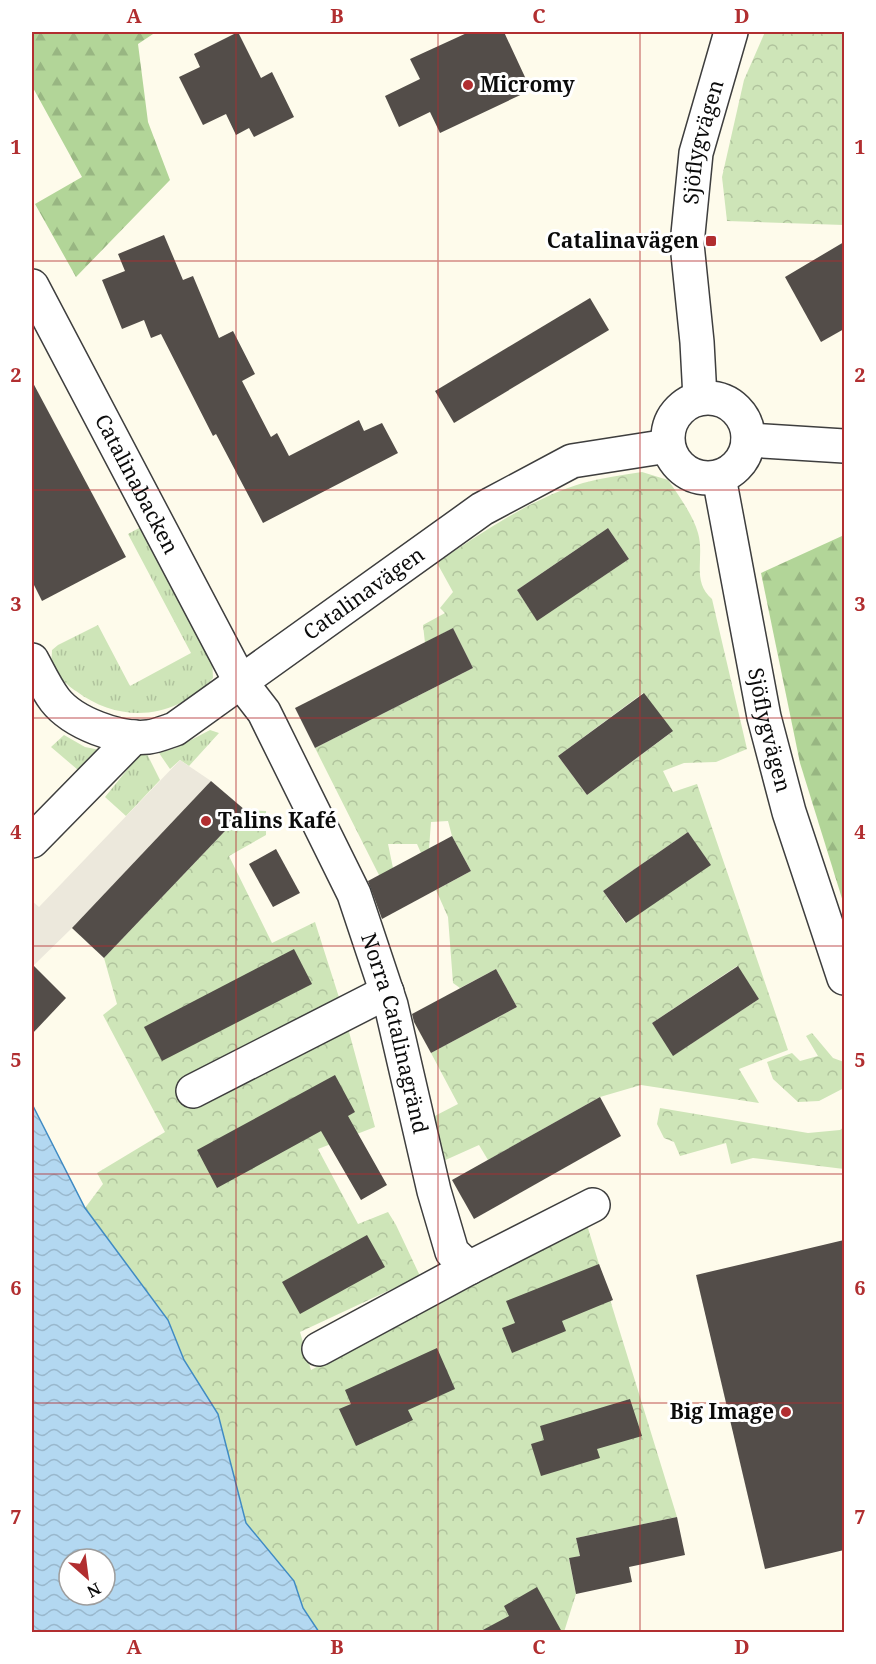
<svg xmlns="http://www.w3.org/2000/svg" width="876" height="1664" font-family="'Noto Serif',serif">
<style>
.grass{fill:url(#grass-tufts)}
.forest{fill:url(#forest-firs)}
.park{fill:url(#park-crowns);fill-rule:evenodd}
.plaza{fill:#ece8dc}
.water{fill:url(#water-waves);stroke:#408bc3;stroke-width:1.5;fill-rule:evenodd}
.building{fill:#534d49}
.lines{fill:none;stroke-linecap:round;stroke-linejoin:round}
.minor-casing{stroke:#3e3e3e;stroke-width:36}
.minor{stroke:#fff;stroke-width:33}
.grid{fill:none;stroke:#b12e30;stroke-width:1.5;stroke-opacity:0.55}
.poi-dot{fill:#b12e30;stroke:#fff;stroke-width:2}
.labels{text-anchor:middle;stroke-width:6;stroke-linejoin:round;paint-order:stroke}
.poi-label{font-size:21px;font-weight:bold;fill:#0b0b0b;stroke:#fff;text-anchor:start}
.street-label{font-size:21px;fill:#0b0b0b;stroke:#fff}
.neatline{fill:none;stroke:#b12e30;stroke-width:2}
.grid-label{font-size:20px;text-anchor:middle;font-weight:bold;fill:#b12e30}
</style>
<defs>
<pattern id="grass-tufts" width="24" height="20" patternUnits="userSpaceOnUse" patternTransform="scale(1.5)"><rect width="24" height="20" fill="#cee5b8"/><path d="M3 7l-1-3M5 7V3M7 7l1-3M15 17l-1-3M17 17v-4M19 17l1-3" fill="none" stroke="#b0c39d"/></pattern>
<pattern id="forest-firs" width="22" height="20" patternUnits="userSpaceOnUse" patternTransform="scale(1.5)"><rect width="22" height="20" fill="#b2d598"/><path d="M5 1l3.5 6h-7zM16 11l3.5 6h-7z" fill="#98b682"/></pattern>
<pattern id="park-crowns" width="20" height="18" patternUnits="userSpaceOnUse" patternTransform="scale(1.5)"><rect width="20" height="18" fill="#cee5b8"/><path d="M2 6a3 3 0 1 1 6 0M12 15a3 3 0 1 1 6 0" fill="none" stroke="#b0c39d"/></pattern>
<pattern id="water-waves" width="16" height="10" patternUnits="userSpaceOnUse" patternTransform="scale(1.5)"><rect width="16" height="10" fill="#b3d8f1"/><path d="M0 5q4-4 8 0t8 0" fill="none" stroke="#99b8cd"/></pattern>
</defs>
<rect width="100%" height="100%" fill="#fefbeb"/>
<g class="grass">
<path d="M141,527L212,656L213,678C175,720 120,724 76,691C69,687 53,672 52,664C51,660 52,654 52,650L58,645L98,625L130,686L191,653L128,534Z"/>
<polygon points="210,730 219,733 189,766 180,760 170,769 159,753 176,748"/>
<polygon points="64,735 85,747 105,751 85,776 51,747"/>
<polygon points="140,754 147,754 160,780 126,816 105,797"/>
</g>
<g class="forest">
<polygon points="32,32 156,32 138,44 148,122 170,180 76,277 35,204 82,177 32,86"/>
<polygon points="842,536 844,546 844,905 800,763 761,573"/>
</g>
<g class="park">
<polygon points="765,32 844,32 844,225 727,221 722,177 744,80"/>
<path d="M642,472L668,480C679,496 693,515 698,533C705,557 691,581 712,599L747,749L716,762L684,763L663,771L673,792L697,784L788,1050L739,1069L759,1103L641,1085L600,1097L488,1160L479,1145L441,1162L427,1120L458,1104L431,1053L517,1007L496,969L460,988L453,983L448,917L436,890L471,871L452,836L448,821L431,822L429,849L421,853L417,844H388L393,868L380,877L315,748L473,668L453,628L425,643L423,625L445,613L440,608L453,592L437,563C481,533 532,498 583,483C602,478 622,475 642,472ZM608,528L629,559L537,620L517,590ZM643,693L672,732L587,795L558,756ZM688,832L710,865L625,923L603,891ZM737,966L759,999L674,1055L652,1023Z"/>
<polygon points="245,810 266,811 266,835 229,856 272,943 315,922 343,1010 375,1127 318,1149 358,1224 388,1212 396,1225 420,1276 300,1332 311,1370 587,1225 677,1517 576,1538 580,1556 569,1559 576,1594 564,1632 319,1632 303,1608 294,1581 246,1523 218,1415 184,1360 168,1320 85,1208 103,1184 97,1173 165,1132 103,1015 117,1004 104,958"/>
<polygon points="812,1033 833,1058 844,1062 844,1088 819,1101 798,1102 773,1079 767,1062 792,1053 800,1061 818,1056 806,1036"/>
<polygon points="660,1108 808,1133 840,1130 844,1127 844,1169 753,1158 731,1164 726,1143 680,1156 674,1142 664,1138 657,1124"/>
</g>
<polygon class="plaza" points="180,760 211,781 72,928 33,966 32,964 32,901 39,907"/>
<path class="water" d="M32,1104L85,1208L168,1320L184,1360L218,1414L246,1523L294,1581L303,1608L319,1632H32ZM69,1559H105V1595H69Z"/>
<g class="building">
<polygon points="238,32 261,78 272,72 294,117 254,137 249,128 236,135 226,114 203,125 179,77 200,67 194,54"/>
<polygon points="469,32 504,32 531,90 440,133 430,112 399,127 385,96 420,79 410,59"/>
<polygon points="164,235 183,280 193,276 219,338 233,331 255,374 242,381 271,437 277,433 289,456 359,420 364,431 382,423 398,453 263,523 216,434 213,436 161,334 151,338 144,320 122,329 102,280 125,271 118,254"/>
<polygon points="844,242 844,329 821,342 785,277"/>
<polygon points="590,298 609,330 454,423 435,391"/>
<polygon points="32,381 126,557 42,601 32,581"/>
<polygon points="608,528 629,559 537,621 517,590"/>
<polygon points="453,628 473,668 315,748 295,708"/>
<polygon points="644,693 673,731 587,795 558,756"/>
<polygon points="211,781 245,810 104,958 72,928"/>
<polygon points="688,832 711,865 626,923 603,891"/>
<polygon points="452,836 471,871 382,919 368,881"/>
<polygon points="276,849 300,893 273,907 249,864"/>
<polygon points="294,949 312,984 162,1061 144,1027"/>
<polygon points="32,964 66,998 32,1034"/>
<polygon points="738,966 759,999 673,1056 652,1023"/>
<polygon points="496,969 517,1007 431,1053 414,1022 412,1014"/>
<polygon points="335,1075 355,1112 348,1116 387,1185 361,1200 321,1131 217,1188 197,1150"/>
<polygon points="600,1097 621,1136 474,1219 452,1180"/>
<polygon points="367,1235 385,1267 300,1314 282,1282"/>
<polygon points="844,1240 844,1550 765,1569 696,1275"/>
<polygon points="599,1264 613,1300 562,1321 566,1331 512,1353 502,1328 515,1323 506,1301"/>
<polygon points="437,1348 455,1389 408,1410 413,1420 356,1446 339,1409 351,1404 345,1390"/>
<polygon points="630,1399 642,1436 597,1449 600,1458 541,1476 531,1444 544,1440 540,1426"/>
<polygon points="677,1517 685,1555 629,1567 632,1582 576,1594 569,1558 580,1556 576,1538"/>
<polygon points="537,1587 562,1632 479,1632 509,1616 504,1606"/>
</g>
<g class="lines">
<g class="minor-casing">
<g id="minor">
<path id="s1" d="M32,286L240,681L264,712L354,894L391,1005L434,1191L452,1252L469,1268L593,1205"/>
<circle cx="708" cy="438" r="40"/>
<path id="s2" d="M700,398L697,342L687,244L696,153L731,32"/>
<polyline points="748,440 844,446"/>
<path id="s3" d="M719,477L764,717L789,812L844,978"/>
<path id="s4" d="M32,660C39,673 46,688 55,700C73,723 119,740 148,737C157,736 166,732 175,729L482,509L572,461L668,446"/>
<polyline points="32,841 134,737"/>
<polyline points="193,1091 387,992"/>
<polyline points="319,1349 469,1268"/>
</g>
</g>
<use href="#minor" class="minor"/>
</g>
<path class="grid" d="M236,32V1632M438,32V1632M640,32V1632M32,261H844M32,490H844M32,718H844M32,946H844M32,1174H844M32,1403H844"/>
<g class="poi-dot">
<circle cx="468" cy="85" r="6"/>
<rect x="705" y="235" width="12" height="12" rx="3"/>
<circle cx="206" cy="821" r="6"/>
<circle cx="786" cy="1412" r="6"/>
</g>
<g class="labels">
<g class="poi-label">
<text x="480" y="92">Micromy</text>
<text x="699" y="248" text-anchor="end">Catalinavägen</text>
<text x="218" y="828">Talins Kafé</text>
<text x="774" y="1419" text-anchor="end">Big Image</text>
</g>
<g class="street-label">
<text dy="7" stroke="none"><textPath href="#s2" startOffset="258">Sjöflygvägen</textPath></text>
<text dy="7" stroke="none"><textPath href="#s1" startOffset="224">Catalinabacken</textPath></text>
<text dy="7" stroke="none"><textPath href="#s4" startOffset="410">Catalinavägen</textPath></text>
<text dy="7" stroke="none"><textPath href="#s3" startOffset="258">Sjöflygvägen</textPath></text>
<text dy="7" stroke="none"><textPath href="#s1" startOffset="834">Norra Catalinagränd</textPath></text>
</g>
</g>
<rect width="876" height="1664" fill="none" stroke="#ffffff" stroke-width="66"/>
<g transform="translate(87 1577) rotate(152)"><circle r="28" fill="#ffffff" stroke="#9d9d9d" stroke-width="1.5"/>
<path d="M0-4.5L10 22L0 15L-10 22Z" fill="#b12e30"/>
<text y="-9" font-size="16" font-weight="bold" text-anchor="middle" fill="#0b0b0b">N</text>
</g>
<rect x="33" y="33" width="810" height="1598" class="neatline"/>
<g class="grid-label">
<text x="134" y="23">A</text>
<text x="337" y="23">B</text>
<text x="539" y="23">C</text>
<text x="742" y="23">D</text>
<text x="16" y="154">1</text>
<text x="860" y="154">1</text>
<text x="16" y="382">2</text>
<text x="860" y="382">2</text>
<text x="16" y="611">3</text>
<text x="860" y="611">3</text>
<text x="16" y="839">4</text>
<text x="860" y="839">4</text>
<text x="16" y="1067">5</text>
<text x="860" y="1067">5</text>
<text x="16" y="1295">6</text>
<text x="860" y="1295">6</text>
<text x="16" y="1524">7</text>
<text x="860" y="1524">7</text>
<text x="134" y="1654">A</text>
<text x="337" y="1654">B</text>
<text x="539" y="1654">C</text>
<text x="742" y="1654">D</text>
</g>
</svg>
